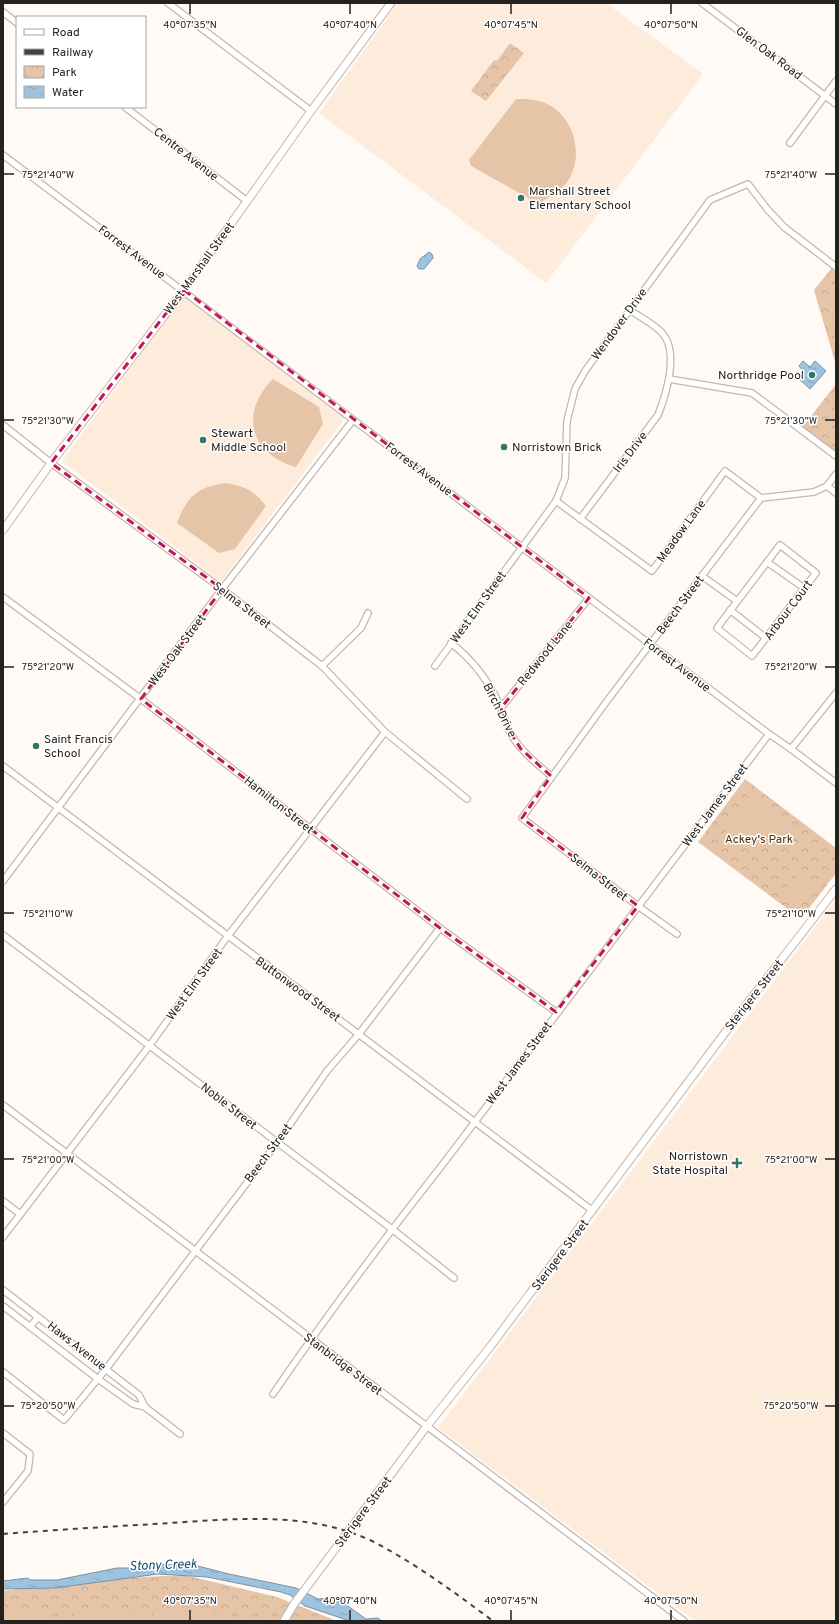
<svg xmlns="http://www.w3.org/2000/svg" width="839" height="1624" font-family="Overpass,sans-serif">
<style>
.built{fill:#fdebdc}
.park{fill:url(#park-crowns)}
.garden{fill:#e5c4a7}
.water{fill:url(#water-ripples);stroke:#7a92a5}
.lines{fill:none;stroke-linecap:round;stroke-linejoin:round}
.minor-casing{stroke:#c2b8ae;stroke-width:8}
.tertiary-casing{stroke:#c2b8ae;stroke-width:9}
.minor{stroke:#fff;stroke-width:5.5}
.tertiary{stroke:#fff;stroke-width:7}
.rail{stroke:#45413e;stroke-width:2;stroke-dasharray:5 5;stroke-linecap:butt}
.marked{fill:none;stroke:#c2185b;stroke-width:3;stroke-dasharray:8 5;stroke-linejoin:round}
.ticks{fill:none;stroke:#25211e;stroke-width:1.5}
.poi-dot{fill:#347564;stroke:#fff;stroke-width:1.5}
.labels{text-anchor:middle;stroke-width:3;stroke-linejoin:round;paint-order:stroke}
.street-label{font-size:12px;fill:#25211e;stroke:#fff}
.poi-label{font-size:12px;fill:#25211e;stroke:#fff;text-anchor:start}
.park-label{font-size:12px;fill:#4c2b05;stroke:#fff}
.water-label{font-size:13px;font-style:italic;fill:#0c4d72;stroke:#fff}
.ticks-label{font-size:10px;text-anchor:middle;fill:#25211e;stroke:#fff;stroke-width:3;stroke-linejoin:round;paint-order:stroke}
</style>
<defs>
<pattern id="park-crowns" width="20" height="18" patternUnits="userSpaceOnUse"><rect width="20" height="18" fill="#e5c4a7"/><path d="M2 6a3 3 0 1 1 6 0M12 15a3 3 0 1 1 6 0" fill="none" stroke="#c4a88f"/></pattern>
<pattern id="water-ripples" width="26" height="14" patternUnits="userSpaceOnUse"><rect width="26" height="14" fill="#9ec3df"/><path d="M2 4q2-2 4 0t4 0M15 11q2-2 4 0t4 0" fill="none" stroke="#88a7bf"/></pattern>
</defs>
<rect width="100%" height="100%" fill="#fffaf6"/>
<g class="built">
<polygon points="398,3 606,3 703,74 546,283 319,113"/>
<polygon points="184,296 345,418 221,582 62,461"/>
<polygon points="836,899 836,1621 695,1621 438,1428"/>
</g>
<g class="park">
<polygon points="510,43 524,53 486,101 471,91 494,60 497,61"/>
<polygon points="835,264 836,267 836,365 814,290"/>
<polygon points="836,384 836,456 801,429"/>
<polygon points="745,779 836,848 836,873 801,919 698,842"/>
<polygon points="184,1575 277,1597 337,1621 3,1621 3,1591 72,1581"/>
</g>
<g class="garden">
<path d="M516,99C527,99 538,99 549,105C575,119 584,156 568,181C561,191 549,197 539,204L471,166L469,160Z"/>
<polygon points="836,294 836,320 833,321 826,297"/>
<path d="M273,379L319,407L323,424L296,467C250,454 239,413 273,379Z"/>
<path d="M225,483C245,486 253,490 266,506L235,549L219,553L177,523C187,496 198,487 225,483Z"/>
<path d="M749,797L756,800L790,829C772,851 743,854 721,837Z"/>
<polygon points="799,872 812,882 797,901 785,891"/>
<polygon points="27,1610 38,1613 54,1621 10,1621 8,1612"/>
<polygon points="153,1611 226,1615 225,1621 153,1621"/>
<polygon points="75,1613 144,1614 144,1621 75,1621"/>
</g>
<g class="water">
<polygon points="429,252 432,254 433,258 424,269 419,269 417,266 420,259"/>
<polygon points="803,361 810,367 815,361 826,371 810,389 798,378 804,372 799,366"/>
<polygon points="149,1564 198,1566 229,1574 296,1588 318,1599 329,1598 345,1604 366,1619 378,1618 382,1621 350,1621 305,1606 290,1595 281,1592 207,1577 158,1574 55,1588 3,1589 3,1581 28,1578 30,1580 57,1580 117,1568 135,1568"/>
</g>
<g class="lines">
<g class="minor-casing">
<g id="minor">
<polyline points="168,3 311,111"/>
<polyline points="702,3 836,104"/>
<polyline points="3,12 17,23"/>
<polyline points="125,107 247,201"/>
<polyline points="790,143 836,81"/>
<polyline points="3,155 769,734 791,749 836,783"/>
<polyline points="669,379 752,393 836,456"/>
<polyline points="3,425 51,463 222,589 322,666 385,732 467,799"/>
<polyline points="827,486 836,493"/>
<polyline points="556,501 652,571 725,471 761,498"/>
<path d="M580,519L658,415C666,395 679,353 663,334C655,324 641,318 630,310"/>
<polygon points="780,545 816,573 752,656 717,628"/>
<polyline points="767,562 804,588"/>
<polyline points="702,576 737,601"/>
<polyline points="3,597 141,699 440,928 556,1012"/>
<polyline points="730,610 766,638"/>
<path d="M451,643C473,660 490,683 501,708C504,715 505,722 508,729C518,749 535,762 551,776"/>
<polyline points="322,666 361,628 368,613"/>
<polyline points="435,666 556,501 565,478 567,421 575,389 585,371 710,200 748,184 768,210 784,227 836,267"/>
<polyline points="501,708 589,598"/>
<polyline points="791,749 836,693"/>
<polyline points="3,766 593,1211"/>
<polyline points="3,881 222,589 353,420"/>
<polyline points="677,934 638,906 522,818 607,701 761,498 814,492 827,486 836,474"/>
<polyline points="3,935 392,1229 454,1278"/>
<polyline points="3,1105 684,1621"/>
<polyline points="3,1201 20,1214"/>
<polyline points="3,1237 150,1045 227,937 385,732"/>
<polyline points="3,1290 139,1395 145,1407"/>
<polyline points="3,1306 98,1379 133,1404 145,1407 180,1434"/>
<polyline points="30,1327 38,1317"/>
<polyline points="3,1372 64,1420 106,1369 277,1143 327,1071 359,1034 440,928"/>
<path d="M273,1394C327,1315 384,1239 443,1164L769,734"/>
<polyline points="3,1433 30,1454 28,1471 3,1502"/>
</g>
</g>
<g class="tertiary-casing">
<g id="tertiary">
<polyline points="3,530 51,463 184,290 311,111 391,3"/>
<polyline points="284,1621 294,1604 427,1426 490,1347 733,1022 836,889"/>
</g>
</g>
<use href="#minor" class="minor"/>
<use href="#tertiary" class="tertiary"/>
<path class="rail" d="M3,1534C53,1530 104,1527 154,1524C226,1520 304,1509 372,1541C415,1563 454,1592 493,1621"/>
</g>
<path class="marked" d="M184,290L589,598L501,708L508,729L521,749L551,776L522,818L638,906L556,1012L440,928L141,699L222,589L51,463Z"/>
<path class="ticks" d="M190,4V14M350,4V14M511,4V14M671,4V14M4,174H14M825,174H835M4,420H14M825,420H835M4,667H14M825,667H835M4,913H14M825,913H835M4,1159H14M825,1159H835M4,1406H14M825,1406H835M190,1610V1620M350,1610V1620M511,1610V1620M671,1610V1620"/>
<g class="poi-dot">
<circle cx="521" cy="198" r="4"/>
<circle cx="812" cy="375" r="4"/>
<circle cx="203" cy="440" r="4"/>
<circle cx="504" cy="447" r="4"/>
<circle cx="36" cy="746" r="4"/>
<path d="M735 1157h4v4h4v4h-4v4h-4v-4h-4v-4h4z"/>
</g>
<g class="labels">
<g class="street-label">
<text transform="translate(769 53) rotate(37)" y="4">Glen Oak Road</text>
<text transform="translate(186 154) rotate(38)" y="4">Centre Avenue</text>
<text transform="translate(132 252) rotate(37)" y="4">Forrest Avenue</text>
<text transform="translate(199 268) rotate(-54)" y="4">West Marshall Street</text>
<text transform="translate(619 324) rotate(-54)" y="4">Wendover Drive</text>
<text transform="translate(630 452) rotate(-53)" y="4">Iris Drive</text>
<text transform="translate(419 469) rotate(37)" y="4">Forrest Avenue</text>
<text transform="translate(681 531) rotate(-54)" y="4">Meadow Lane</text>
<text transform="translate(242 605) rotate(37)" y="4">Selma Street</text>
<text transform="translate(680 605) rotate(-53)" y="4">Beech Street</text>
<text transform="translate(478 607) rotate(-54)" y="4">West Elm Street</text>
<text transform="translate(788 610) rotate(-53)" y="4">Arbour Court</text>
<text transform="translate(177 650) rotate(-53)" y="4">West Oak Street</text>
<text transform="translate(545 653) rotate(-51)" y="4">Redwood Lane</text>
<text transform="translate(677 665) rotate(37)" y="4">Forrest Avenue</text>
<text transform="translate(500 710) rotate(63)" y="4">Birch Drive</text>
<text transform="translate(279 805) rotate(38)" y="4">Hamilton Street</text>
<text transform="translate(715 805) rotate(-53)" y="4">West James Street</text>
<text transform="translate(599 877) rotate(38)" y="4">Selma Street</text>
<text transform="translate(194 984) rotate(-54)" y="4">West Elm Street</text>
<text transform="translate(298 989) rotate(36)" y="4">Buttonwood Street</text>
<text transform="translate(754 995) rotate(-52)" y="4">Sterigere Street</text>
<text transform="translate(519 1063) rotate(-53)" y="4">West James Street</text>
<text transform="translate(229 1106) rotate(38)" y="4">Noble Street</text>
<text transform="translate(268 1153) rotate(-53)" y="4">Beech Street</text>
<text transform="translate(560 1255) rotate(-53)" y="4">Sterigere Street</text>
<text transform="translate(77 1346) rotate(38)" y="4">Haws Avenue</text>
<text transform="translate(343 1364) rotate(37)" y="4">Stanbridge Street</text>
<text transform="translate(363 1512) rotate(-53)" y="4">Sterigere Street</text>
</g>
<g class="poi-label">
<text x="529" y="195">Marshall Street<tspan x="529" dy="14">Elementary School</tspan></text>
<text x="804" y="379" text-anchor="end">Northridge Pool</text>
<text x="211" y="437">Stewart<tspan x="211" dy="14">Middle School</tspan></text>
<text x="512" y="451">Norristown Brick</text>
<text x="44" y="743">Saint Francis<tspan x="44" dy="14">School</tspan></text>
<text x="728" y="1160" text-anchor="end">Norristown<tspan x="728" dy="14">State Hospital</tspan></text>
</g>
<g class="park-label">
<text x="759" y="843">Ackey's Park</text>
</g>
<g class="water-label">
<text transform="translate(163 1564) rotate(-2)" y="5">Stony Creek</text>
</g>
</g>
<g class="ticks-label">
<text x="190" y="28">40°07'35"N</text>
<text x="350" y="28">40°07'40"N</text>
<text x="511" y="28">40°07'45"N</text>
<text x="671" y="28">40°07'50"N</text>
<text x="791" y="178">75°21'40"W</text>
<text x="48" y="178">75°21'40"W</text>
<text x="48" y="424">75°21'30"W</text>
<text x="791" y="424">75°21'30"W</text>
<text x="791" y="670">75°21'20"W</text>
<text x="48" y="670">75°21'20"W</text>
<text x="791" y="917">75°21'10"W</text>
<text x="48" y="917">75°21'10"W</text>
<text x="48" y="1163">75°21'00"W</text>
<text x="791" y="1163">75°21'00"W</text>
<text x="48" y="1409">75°20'50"W</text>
<text x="791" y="1409">75°20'50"W</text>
<text x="190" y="1604">40°07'35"N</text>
<text x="350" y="1604">40°07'40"N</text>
<text x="511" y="1604">40°07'45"N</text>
<text x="671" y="1604">40°07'50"N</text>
</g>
<rect width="839" height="1624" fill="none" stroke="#25211e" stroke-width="8"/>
<rect x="16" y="16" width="130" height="92" fill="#ffffff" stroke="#a8a6a5"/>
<rect x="24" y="29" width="20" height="6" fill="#ffffff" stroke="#a8a6a5"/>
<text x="52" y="36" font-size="12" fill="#25211e">Road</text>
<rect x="24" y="49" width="20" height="6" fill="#45413e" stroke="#a8a6a5"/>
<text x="52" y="56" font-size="12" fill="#25211e">Railway</text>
<rect x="24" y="66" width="20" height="12" fill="url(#park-crowns)" stroke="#a8a6a5"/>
<text x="52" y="76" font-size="12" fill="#25211e">Park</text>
<rect x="24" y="86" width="20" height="12" fill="url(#water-ripples)" stroke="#a8a6a5"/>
<text x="52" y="96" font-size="12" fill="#25211e">Water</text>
</svg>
